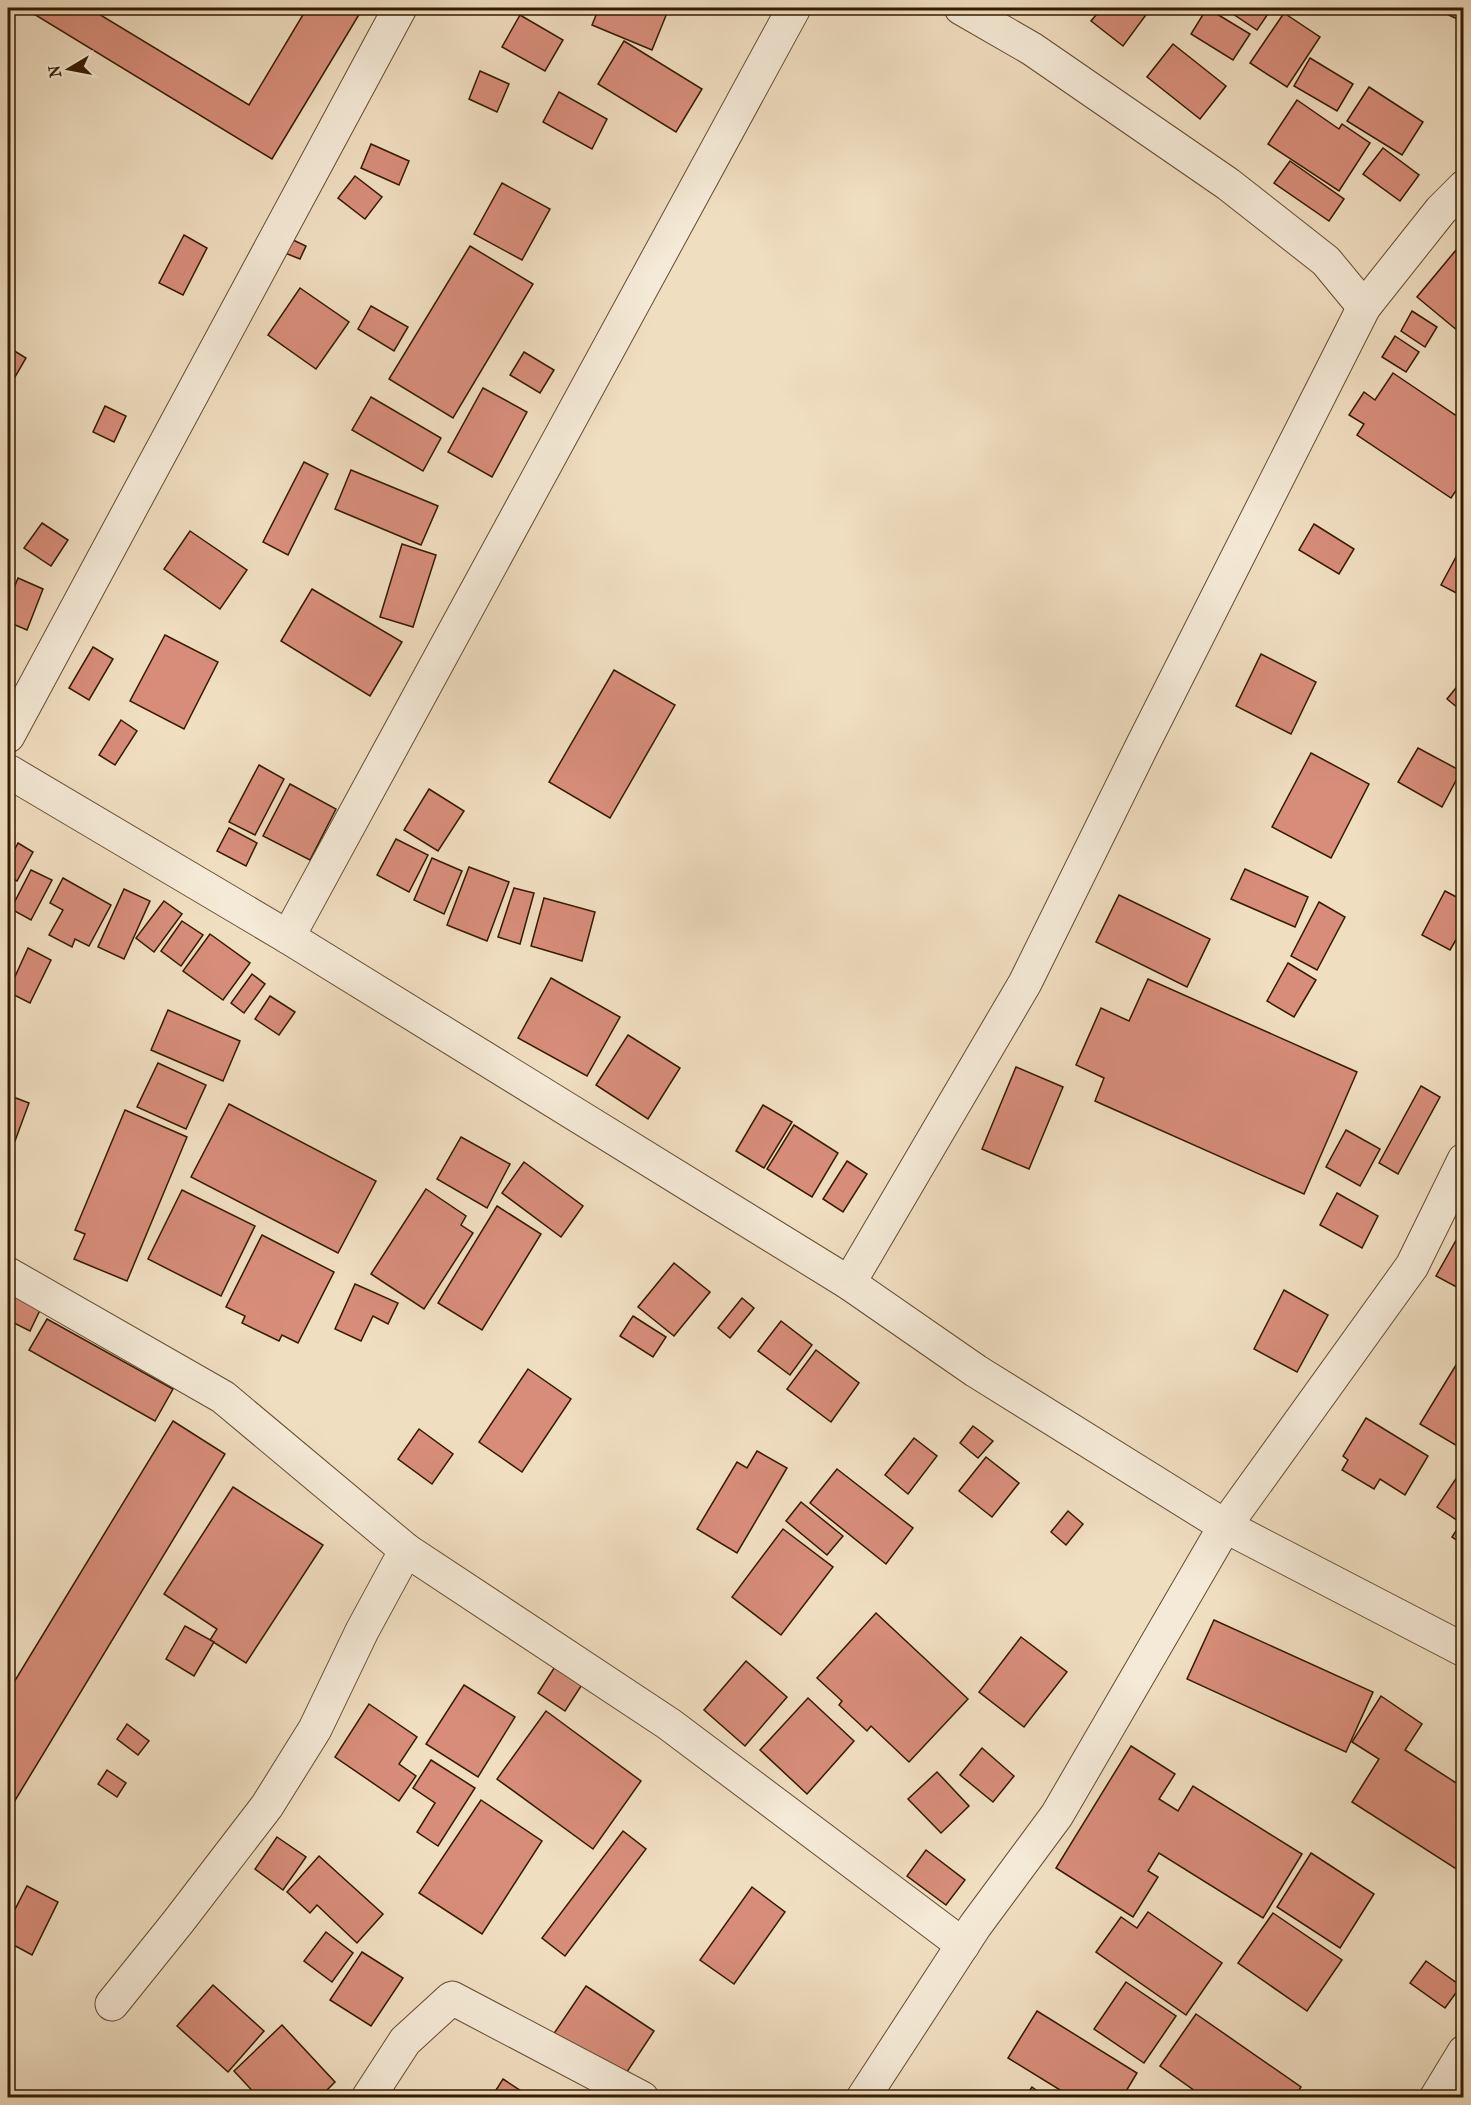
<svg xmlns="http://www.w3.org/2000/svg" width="1471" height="2105" font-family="'IM FELL French Canon',serif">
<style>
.building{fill:#d78d7a;stroke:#351b00;stroke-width:1.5}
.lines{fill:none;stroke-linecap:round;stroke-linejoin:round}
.minor-casing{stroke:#644c30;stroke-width:35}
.minor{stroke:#f5ead7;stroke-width:33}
</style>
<rect width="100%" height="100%" fill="#f0dec1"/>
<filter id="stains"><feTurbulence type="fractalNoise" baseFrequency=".00333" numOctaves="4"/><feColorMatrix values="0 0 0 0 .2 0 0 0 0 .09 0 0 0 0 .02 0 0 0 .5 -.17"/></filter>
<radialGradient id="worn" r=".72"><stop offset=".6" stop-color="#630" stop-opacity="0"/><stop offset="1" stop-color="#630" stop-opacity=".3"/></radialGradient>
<g class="building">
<polygon points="24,8 89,8 249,105 307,8 363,8 272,159"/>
<polygon points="599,8 669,8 652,50 592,25"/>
<polygon points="1102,8 1151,8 1123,46 1091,21"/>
<polygon points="1207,8 1250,34 1233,60 1191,34"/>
<polygon points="1224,8 1272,8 1257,30"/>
<polygon points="1441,8 1464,8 1464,22 1440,11"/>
<polygon points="1284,13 1320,37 1287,87 1250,63"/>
<polygon points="520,15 563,40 545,71 502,47"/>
<polygon points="624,41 702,89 676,132 598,84"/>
<polygon points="1173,44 1226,86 1200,119 1147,77"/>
<polygon points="1310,58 1353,84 1337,111 1294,86"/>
<polygon points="480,71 509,84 497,112 469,99"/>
<polygon points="1369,87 1423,122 1402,155 1347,121"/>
<polygon points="559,92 607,119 592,149 543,122"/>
<polygon points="1297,100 1339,129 1342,124 1370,143 1339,191 1268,144"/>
<polygon points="371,144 409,161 399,185 361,168"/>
<polygon points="1383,148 1419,175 1400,201 1363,174"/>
<polygon points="1290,161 1344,199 1329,221 1274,183"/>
<polygon points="355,176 382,197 365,219 338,198"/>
<polygon points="502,183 550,209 522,260 474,234"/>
<polygon points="184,235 207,248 183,295 159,283"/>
<polygon points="291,239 306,246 300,259 285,253"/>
<polygon points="470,246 533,284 453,418 389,379"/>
<polygon points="1456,250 1464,256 1464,336 1417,297"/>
<polygon points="300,288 349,322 316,369 268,335"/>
<polygon points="371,306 408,327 394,351 358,329"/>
<polygon points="1412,311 1437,327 1425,347 1401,331"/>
<polygon points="1395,336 1419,352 1406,372 1382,357"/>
<polygon points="8,347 26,358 8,389"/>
<polygon points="524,352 554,370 540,393 510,375"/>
<polygon points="1393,373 1464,421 1464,479 1451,498 1357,435 1364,424 1349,415 1364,392 1375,400"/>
<polygon points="483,388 527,412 492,477 448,452"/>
<polygon points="371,397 441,438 423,471 352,430"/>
<polygon points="105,406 126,416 114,442 93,432"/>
<polygon points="304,462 328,474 288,555 263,542"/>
<polygon points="351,470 438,506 421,545 335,509"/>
<polygon points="42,523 68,540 51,566 24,548"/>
<polygon points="1314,524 1354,549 1339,574 1299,550"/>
<polygon points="190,531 247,570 220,609 164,569"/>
<polygon points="1464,542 1464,597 1441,585"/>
<polygon points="402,544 436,555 413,627 380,617"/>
<polygon points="18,578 43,589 27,630 8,622 8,603"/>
<polygon points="312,589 402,642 370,696 281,641"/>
<polygon points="165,635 218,662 184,729 130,701"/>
<polygon points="93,647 113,659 89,700 69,688"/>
<polygon points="1261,654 1316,682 1291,734 1236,706"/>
<polygon points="614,670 675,705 610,818 549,782"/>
<polygon points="1464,678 1464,713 1447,699"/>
<polygon points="121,720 137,731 115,765 99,755"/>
<polygon points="1418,748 1461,771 1442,807 1398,782"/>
<polygon points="1311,753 1369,784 1331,858 1272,827"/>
<polygon points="259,765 284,779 255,835 229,822"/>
<polygon points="290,784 336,809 310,860 263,836"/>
<polygon points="429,789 464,811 438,851 404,830"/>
<polygon points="229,828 257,843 246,866 217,851"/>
<polygon points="396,839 428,855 409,892 377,875"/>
<polygon points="18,843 33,852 17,881 8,876 8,862"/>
<polygon points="432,858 462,871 444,914 414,900"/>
<polygon points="469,867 509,882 487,941 447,925"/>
<polygon points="1245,869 1308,897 1295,927 1231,899"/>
<polygon points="31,870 52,880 31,920 11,909"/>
<polygon points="63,878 111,905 89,946 75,939 72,947 49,935 63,910 50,903"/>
<polygon points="514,888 534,893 520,944 498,937"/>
<polygon points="124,889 150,901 124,959 98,947"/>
<polygon points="1445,891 1464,901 1464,926 1450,950 1422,935"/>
<polygon points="1119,895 1210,939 1187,987 1096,942"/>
<polygon points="544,898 595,912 582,961 531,946"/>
<polygon points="164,901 182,914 154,952 136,938"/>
<polygon points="1319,902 1345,917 1317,970 1291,956"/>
<polygon points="182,921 203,935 181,966 161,951"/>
<polygon points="210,934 250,963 223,1000 183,971"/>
<polygon points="28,948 51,960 30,1003 8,992"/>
<polygon points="1288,963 1316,980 1294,1017 1267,1001"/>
<polygon points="252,974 265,984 244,1013 231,1003"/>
<polygon points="551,978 620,1017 587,1076 518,1038"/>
<polygon points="1148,979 1357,1072 1304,1194 1095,1101 1104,1078 1076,1065 1101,1008 1129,1021"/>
<polygon points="270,996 295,1012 279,1035 255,1019"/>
<polygon points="168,1010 240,1041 223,1081 151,1050"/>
<polygon points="628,1035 680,1068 648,1119 596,1085"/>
<polygon points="158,1063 206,1085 186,1129 137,1107"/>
<polygon points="1016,1067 1063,1087 1029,1169 982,1149"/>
<polygon points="1421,1086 1440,1097 1398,1174 1379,1163"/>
<polygon points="8,1095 29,1103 8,1160"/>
<polygon points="229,1104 376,1181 338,1253 191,1177"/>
<polygon points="763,1105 792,1122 764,1168 736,1151"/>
<polygon points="125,1110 187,1137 127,1281 74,1259 85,1234 75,1230"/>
<polygon points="794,1125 838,1153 812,1197 767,1169"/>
<polygon points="1346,1130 1380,1149 1360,1186 1326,1167"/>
<polygon points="461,1137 510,1164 487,1208 437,1179"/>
<polygon points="847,1161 867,1174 843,1212 823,1199"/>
<polygon points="524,1162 583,1206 561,1237 502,1193"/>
<polygon points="426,1189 466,1216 461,1225 473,1233 424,1309 371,1274"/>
<polygon points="182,1190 255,1226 221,1296 148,1259"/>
<polygon points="1337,1193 1378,1216 1362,1248 1320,1225"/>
<polygon points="497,1206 541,1234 482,1330 438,1303"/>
<polygon points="1464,1226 1464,1291 1436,1276"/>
<polygon points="262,1235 334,1272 298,1343 282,1335 279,1341 242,1323 245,1316 226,1307"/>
<polygon points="674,1263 710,1292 674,1336 638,1307"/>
<polygon points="355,1284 398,1303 388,1324 373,1316 361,1341 335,1329"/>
<polygon points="1284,1290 1328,1315 1297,1372 1254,1349"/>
<polygon points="8,1292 41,1308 30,1331 8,1320"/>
<polygon points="742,1298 754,1308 730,1338 718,1328"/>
<polygon points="633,1316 666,1337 653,1357 620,1336"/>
<polygon points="47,1319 173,1389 155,1421 29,1350"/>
<polygon points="781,1321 812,1345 790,1375 758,1351"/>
<polygon points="816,1350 859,1383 831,1422 787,1389"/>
<polygon points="1464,1352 1464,1450 1420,1424"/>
<polygon points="528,1369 571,1399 522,1472 479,1442"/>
<polygon points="1366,1418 1428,1456 1405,1495 1380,1479 1374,1489 1342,1470 1348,1460 1343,1456"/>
<polygon points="173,1421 225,1454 8,1812 8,1692"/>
<polygon points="973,1426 993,1441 978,1458 960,1443"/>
<polygon points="419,1429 453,1454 432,1484 398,1459"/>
<polygon points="914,1438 937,1456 908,1494 885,1475"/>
<polygon points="757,1451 787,1468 737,1553 697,1529 737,1462 747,1468"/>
<polygon points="986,1457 1019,1483 992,1517 959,1491"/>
<polygon points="837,1469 913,1528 886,1564 810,1503"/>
<polygon points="1457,1477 1464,1482 1464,1545 1452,1537 1461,1523 1437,1507"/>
<polygon points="233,1487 323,1545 246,1663 210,1640 217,1629 164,1594"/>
<polygon points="801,1502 843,1536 827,1555 786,1521"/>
<polygon points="1068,1511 1083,1524 1066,1545 1051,1532"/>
<polygon points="783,1529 833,1567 781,1635 732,1597"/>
<polygon points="876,1613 968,1699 909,1762 871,1726 867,1731 839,1705 842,1701 817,1678"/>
<polygon points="1214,1620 1373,1692 1346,1752 1187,1679"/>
<polygon points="185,1626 214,1642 194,1676 166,1659"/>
<polygon points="1021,1637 1067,1672 1024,1727 979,1692"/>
<polygon points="746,1661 787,1697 745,1746 704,1710"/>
<polygon points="558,1662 585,1680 565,1711 538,1693"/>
<polygon points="464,1685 515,1717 478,1777 426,1744"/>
<polygon points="1381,1696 1422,1724 1405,1750 1464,1788 1464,1874 1352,1802 1379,1759 1352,1742"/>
<polygon points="808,1698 854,1741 807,1794 760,1750"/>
<polygon points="369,1704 417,1737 399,1764 416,1776 399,1801 335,1757"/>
<polygon points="546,1711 641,1781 593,1849 497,1779"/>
<polygon points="127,1724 149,1741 138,1755 117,1739"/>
<polygon points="1131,1746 1175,1774 1159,1799 1178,1811 1193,1786 1302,1854 1263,1918 1159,1853 1148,1871 1158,1877 1133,1917 1056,1868"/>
<polygon points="982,1748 1014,1776 993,1802 960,1775"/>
<polygon points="431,1760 475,1788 438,1846 417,1832 435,1803 413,1788"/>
<polygon points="107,1770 126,1783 117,1797 98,1784"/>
<polygon points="937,1772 969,1806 941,1833 908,1799"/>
<polygon points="481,1800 542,1841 482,1934 419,1893"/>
<polygon points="623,1831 646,1849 565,1956 542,1938"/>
<polygon points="277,1837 306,1857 283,1890 255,1869"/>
<polygon points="926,1850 965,1880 946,1905 907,1876"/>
<polygon points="1311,1853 1374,1894 1340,1948 1277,1907"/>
<polygon points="319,1856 383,1914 357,1943 317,1905 310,1913 287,1892"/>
<polygon points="27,1886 58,1902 32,1955 8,1942 8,1923"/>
<polygon points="752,1887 785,1912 734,1984 700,1960"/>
<polygon points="1148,1912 1222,1963 1186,2015 1096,1952 1121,1917 1137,1928"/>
<polygon points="1273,1913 1342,1960 1307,2011 1238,1963"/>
<polygon points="326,1932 353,1953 332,1982 304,1961"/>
<polygon points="362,1952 403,1978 371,2026 330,2000"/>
<polygon points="1426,1961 1461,1986 1445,2008 1410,1983"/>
<polygon points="1126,1982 1176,2016 1144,2063 1094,2029"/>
<polygon points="213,1985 264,2031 228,2072 177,2026"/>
<polygon points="586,1986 654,2031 621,2081 553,2035"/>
<polygon points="1037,2011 1137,2073 1122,2098 1073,2098 1008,2058"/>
<polygon points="1196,2014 1301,2087 1294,2098 1205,2098 1160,2066"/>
<polygon points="282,2025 335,2082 319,2098 259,2098 234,2071"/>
<polygon points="503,2079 532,2098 491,2098"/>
<polygon points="1032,2087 1047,2098 1024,2098"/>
</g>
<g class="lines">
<g class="minor-casing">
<g id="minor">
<polyline points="961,8 1032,49 1228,184 1326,261 1364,307"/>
<polyline points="8,736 400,8"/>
<polyline points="8,771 288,937 849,1283 976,1371 1225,1526 1464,1650"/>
<polyline points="288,937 794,8"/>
<polyline points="8,1274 223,1397 406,1550 669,1724 963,1945"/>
<polyline points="849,1283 1025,983 1142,746 1364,307 1441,210 1464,187"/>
<polyline points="112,2004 178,1922 267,1806 315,1729 362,1631 406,1550"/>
<polyline points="368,2098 405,2041 452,1998 642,2098"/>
<polyline points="863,2098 975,1926 1057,1815 1225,1526 1412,1266 1464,1160"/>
<polyline points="1436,2098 1464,2052"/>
</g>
</g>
<use href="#minor" class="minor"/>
</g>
<rect width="1471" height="2105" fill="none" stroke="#f0dec1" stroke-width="30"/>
<rect x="9" y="9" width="1453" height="2087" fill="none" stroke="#351b00" stroke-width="3"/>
<rect x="15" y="15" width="1441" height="2075" fill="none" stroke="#351b00" stroke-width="1.5"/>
<g transform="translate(69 69) rotate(260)" stroke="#f5ead7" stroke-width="4.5" paint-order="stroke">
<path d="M0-4.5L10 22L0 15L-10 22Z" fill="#351b00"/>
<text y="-9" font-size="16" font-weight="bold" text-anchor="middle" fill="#351b00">N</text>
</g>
<rect width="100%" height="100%" filter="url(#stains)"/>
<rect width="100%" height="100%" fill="url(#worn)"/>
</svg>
